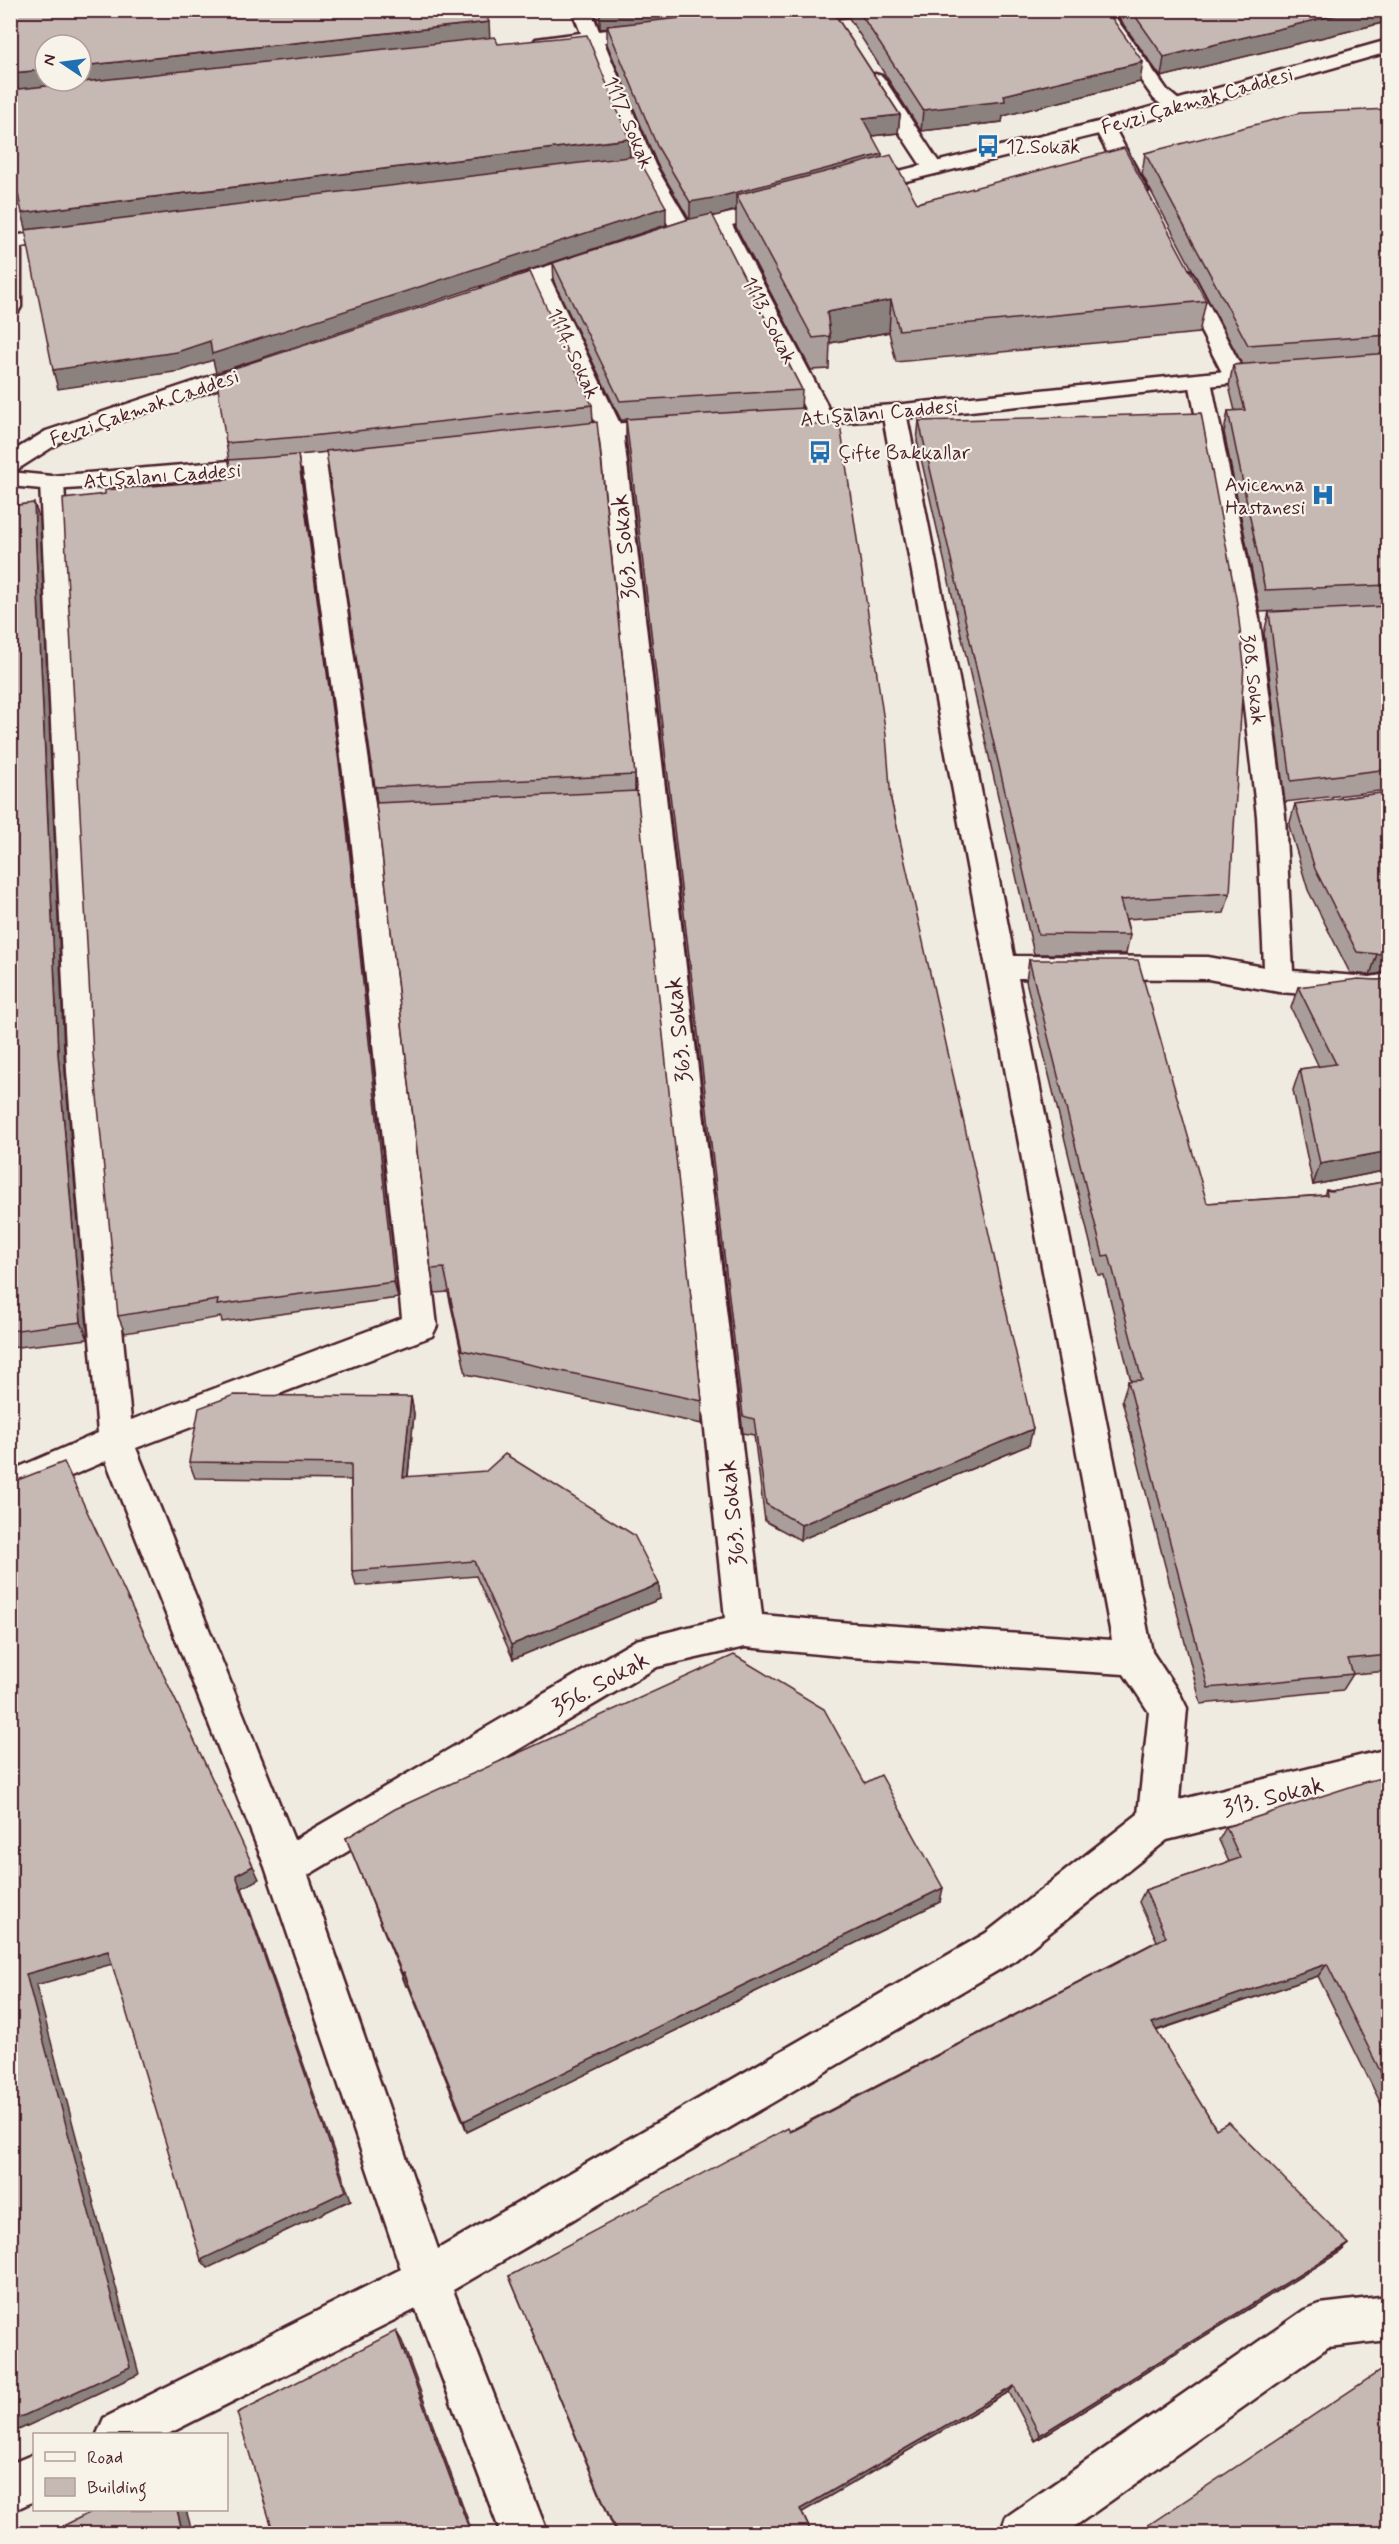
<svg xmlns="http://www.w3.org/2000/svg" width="1399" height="2544" font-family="Mynerve,sans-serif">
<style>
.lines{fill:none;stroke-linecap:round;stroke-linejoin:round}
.minor-casing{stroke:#4a1f2b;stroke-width:5}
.secondary-casing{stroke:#4a1f2b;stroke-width:5}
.minor{fill:#f7f3e8;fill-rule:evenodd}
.secondary{fill:#f7f3e8;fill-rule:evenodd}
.wall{fill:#aa9e9a;stroke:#4a1f2b;stroke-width:1.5}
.shaded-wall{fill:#8b817d;stroke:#4a1f2b;stroke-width:1.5}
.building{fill:#c6b8b3;stroke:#4a1f2b;stroke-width:1.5}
.labels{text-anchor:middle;stroke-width:4.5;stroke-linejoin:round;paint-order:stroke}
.far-street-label{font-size:20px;fill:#4a1f2b;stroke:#f7f3e8}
.far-poi-label{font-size:20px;fill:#4a1f2b;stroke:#f7f3e8;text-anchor:start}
.street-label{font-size:24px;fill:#4a1f2b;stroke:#f7f3e8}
</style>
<rect width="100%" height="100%" fill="#f0ebe0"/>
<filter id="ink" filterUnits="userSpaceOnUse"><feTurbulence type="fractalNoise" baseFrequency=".0167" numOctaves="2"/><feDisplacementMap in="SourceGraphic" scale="12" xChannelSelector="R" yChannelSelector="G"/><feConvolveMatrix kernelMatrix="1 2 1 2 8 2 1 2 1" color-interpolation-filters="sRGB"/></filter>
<g filter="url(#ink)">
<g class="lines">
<g class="minor-casing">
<g id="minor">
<polygon points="572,10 591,10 599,31 653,25 660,27 663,31 660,35 653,37 604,42 655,165 693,230 690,235 682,236 674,235 635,165 585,44 543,49 536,47 533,43 536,39 581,33"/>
<polygon points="795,10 858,10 856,14 849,16 788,23 781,21 779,17 781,13"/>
<polygon points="1091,10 1110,10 1168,91 1187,107 1184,111 1170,111 1154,99"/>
<polygon points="875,74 882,76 885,80 942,167 939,171 932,173 925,171 922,167 865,80 868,76"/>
<polygon points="1104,121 1111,123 1114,127 1148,191 1145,195 1138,197 1131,195 1128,191 1094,127 1097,123"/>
<polygon points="720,217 728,218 731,223 826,403 831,417 827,422 819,424 811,422 802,403 709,223 712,218"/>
<polygon points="72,229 80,230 83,235 80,240 21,247 21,307 18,312 10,314 10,236"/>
<path d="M538,269L546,271L549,276L623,430L762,1615L851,1623L1112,1640L882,412L886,407L894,405L902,407L906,412L1014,956L1208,957L1264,967L1257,816L1234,623L1189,381L1192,376L1200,374L1208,376L1211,381L1260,623L1285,816L1293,971L1370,977L1388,974V996L1370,999L1279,992L1208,979L1018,978L1152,1652L1181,1696L1187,1708L1179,1800L1388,1749V1785L1167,1840L1014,1961L453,2290L548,2534H501L416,2309L168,2434H97L104,2418L401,2269L265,1867L106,1461L10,1502V1471L98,1433L67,1072L40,483L43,478L52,476L61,478L64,483L97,1072L131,1420L402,1318L349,818L302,463L306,458L314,456L322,458L326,463L377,818L437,1326L432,1336L136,1448L294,1840L636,1640L725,1618L599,430L527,276L530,271ZM745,1647L851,1657L1124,1674L1149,1712L1138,1814L986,1933L438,2249L308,1875L657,1667Z"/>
<polygon points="1183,269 1191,271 1194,276 1246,376 1243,381 1235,383 1227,381 1224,376 1172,276 1175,271"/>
<polygon points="1388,2296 1388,2340 1328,2347 1064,2534 1000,2534 1006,2517 1304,2310 1320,2304"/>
<polygon points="34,2454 34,2501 10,2512 10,2464"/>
</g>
</g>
<g class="secondary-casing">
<g id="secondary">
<polygon points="1388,40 1388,52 1111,131 857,193 850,191 847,187 850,183 1098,122"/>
<polygon points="778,202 785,204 789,208 785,212 674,239 666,238 663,233 666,228"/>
<polygon points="596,251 604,252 607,257 604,262 491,298 483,296 480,291 483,286"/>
<polygon points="259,360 267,362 270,367 267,372 62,441 18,469 10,471 10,453 46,431"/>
<polygon points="1275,366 1283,368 1286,373 1283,378 894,419 759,428 751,426 747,421 751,416 759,414 894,405"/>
<polygon points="672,419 680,421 684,426 680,431 553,443 545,441 541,436 545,431 553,429"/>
<polygon points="373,449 381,451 385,456 381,461 156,483 52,490 10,486 10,472 52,476"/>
</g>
</g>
<use href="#minor" class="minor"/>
<use href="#secondary" class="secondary"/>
</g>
<g class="wall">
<polygon points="594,10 832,10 900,115 898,133 872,136 882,157 917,203 1206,301 1199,333 896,362 889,332 830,343 829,369 811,370 736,227 736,210 712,216 802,390 801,408 804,425 891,800 1029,1445 800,1540 765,1521 754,1435 743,1433 626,438 626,420 621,420 554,282 553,263 689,219 657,164 607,44 607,28 600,29"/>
<polygon points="849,10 1106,10 1140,82 1003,116 1002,122 921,131 849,18"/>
<polygon points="1113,10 1389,10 1389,31 1382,23 1161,77"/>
<polygon points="1389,109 1389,790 1388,790 1285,802 1264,633 1269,612 1298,610 1260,612 1224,432 1228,411 1235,411 1229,386 1233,365 1242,364 1142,174 1145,153"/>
<polygon points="592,405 593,422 635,775 635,791 702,1401 702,1424 466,1374 448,1292 435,1293 431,1269 377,802 327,452 298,455 347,818 398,1298 222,1322 221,1317 125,1333 118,1316 232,479 226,443"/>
<polygon points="919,421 1230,893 1224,913 1126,919 1130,935 1126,954 1034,954 917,441"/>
<polygon points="34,503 40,521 65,1072 88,1339 10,1348 10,506"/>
<polygon points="1389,792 1389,973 1388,972 1370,975 1350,973 1308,890 1289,826 1295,804"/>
<polygon points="1029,960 1207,1203 1324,1195 1326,1190 1331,1191 1389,1181 1389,1671 1353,1674 1343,1690 1201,1704 1122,1400 1128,1381 1131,1381 1104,1275 1098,1275 1026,981"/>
<polygon points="1389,979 1389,1171 1388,1170 1313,1185 1293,1090 1300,1069 1319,1067 1291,1008 1298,987"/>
<polygon points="411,1397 414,1414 408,1477 660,1599 513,1659 476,1576 356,1586 352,1571 351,1480 195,1478 189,1462"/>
<polygon points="1389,1776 1389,2120 1318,1976 1156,2031 1216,2129 1349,2244 1340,2252 1035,2441 1009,2392 802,2512 812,2534 616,2534 509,2276 1157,1941 1139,1902 1145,1890 1229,1862 1219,1840 1226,1827"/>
<polygon points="865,1783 940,1902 467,2132 408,1985 406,1986 346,1838"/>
</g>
<g class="shaded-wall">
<polygon points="600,10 767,10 600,29"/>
<polygon points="1356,10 1386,10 1382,23 1161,77 1164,57"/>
<polygon points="489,22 490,41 10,93 10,73 45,70 45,81 81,81 81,66"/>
<polygon points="1143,62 1140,82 1003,116 1002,122 921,131 923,110 1004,95"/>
<polygon points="900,115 898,133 862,137 863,119"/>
<polygon points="629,139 630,158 27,232 22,213"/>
<polygon points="882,154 881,172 736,195 736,210 719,215 690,220 690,202"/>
<polygon points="666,207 666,225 216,373 213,360 181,371 58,389 53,370 210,341"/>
<polygon points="891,300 889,332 830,343 830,336 827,312"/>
<polygon points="298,455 347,818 398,1298 394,1282"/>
<polygon points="34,503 40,521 65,1072 88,1339 81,1322 58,1054"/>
<polygon points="1389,952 1389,969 1388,972 1370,975 1377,954"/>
<polygon points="1389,1151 1389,1168 1388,1170 1313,1185 1320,1164"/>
<polygon points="411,1397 414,1414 406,1493 403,1477"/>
<polygon points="1033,1429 1029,1445 800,1540 801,1525"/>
<polygon points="659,1584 660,1599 513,1659 511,1645"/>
<polygon points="253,1866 259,1879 242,1888 351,2200 208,2268 201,2260 236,1875"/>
<polygon points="943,1888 940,1902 467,2132 464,2121"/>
<polygon points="108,1951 116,1963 36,1985 139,2374 10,2434 26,1974"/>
<polygon points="1327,1964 1318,1976 1145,2034 1152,2023"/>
<polygon points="404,1972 408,1985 406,1986 402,1973"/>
<polygon points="1349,2244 1340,2252 1035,2441 1040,2435"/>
<polygon points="396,2331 402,2341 473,2534 471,2534"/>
<polygon points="1014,2386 1009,2392 799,2514 800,2509"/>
<polygon points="177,2510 186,2510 193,2534 183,2534"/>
</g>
<g class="building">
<polygon points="10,10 484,10 489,22 81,66 81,45 45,45 45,70 10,73"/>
<polygon points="754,10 832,10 900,115 863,119 882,154 719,197 690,202 657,146 607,26"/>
<polygon points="858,10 1106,10 1143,62 1004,95 1005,101 923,110"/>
<polygon points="1131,10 1356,10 1164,57"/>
<polygon points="587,35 629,139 22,213 10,157 10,90 495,37 498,44"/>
<polygon points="1389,109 1389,335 1248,345 1145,153 1300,113"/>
<polygon points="1124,148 1206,301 899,330 891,300 827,312 830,336 813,338 736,195 891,155 917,203"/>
<polygon points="637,156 666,207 212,354 210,341 177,352 53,370 25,230"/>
<polygon points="712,214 802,390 620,401 553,263 686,220"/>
<polygon points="530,272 592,405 311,436 226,443 216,374"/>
<polygon points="1389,353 1389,585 1265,590 1228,411 1245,410 1233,365"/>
<polygon points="803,408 804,425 840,424 886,735 891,800 1033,1429 801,1525 766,1504 754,1419 743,1416 626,419"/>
<polygon points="1201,413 1237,603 1244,665 1230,893 1120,900 1130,935 1038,934 919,421"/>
<polygon points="597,422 635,775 375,787 326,451"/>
<polygon points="298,455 344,800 394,1282 217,1305 218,1300 118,1316 93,1054 63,499 105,494 105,490 232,479 229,460"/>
<polygon points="34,503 58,1054 81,1322 10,1331 10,506"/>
<polygon points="1389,606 1389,769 1291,781 1269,612"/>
<polygon points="637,791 702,1401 462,1350 444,1268 431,1269 376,803"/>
<polygon points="1389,792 1389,952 1377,954 1357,952 1315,869 1295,804"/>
<polygon points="1029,960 1138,960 1207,1203 1327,1195 1326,1190 1331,1191 1389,1181 1389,1655 1348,1659 1353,1674 1208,1688 1128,1381 1142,1380 1109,1255 1103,1256"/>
<polygon points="1358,979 1377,980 1389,979 1389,1151 1320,1164 1300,1069 1336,1064 1298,987"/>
<polygon points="234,1395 411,1397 403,1477 486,1471 505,1454 634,1535 659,1584 511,1645 474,1561 352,1571 351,1464 189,1462 199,1408"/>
<polygon points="64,1462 253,1866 236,1875 346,2191 201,2260 108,1951 26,1974 130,2367 10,2422 10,1483"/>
<polygon points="734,1655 824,1709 865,1783 881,1775 943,1888 464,2121 404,1972 402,1973 346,1838 395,1809"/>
<polygon points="1389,1776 1389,2089 1327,1964 1152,2023 1216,2129 1228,2122 1349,2244 1040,2435 1014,2386 800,2509 812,2534 617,2534 509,2276 788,2128 790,2132 1166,1937 1145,1890 1240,1858 1226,1827 1365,1782"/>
<polygon points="396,2331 471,2534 274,2534 237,2413"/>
<polygon points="1389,2365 1389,2534 1135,2534"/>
<polygon points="95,2510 177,2510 183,2534 47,2534"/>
</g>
</g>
<defs>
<g id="bus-bare" transform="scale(1.8)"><path d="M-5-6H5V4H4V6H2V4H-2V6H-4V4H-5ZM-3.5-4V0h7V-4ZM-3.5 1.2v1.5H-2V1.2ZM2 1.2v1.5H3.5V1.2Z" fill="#1f6fb2" stroke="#f7f3e8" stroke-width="2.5" paint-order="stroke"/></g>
<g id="hospital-bare" transform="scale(1.8)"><path d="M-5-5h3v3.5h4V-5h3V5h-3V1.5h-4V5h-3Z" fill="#1f6fb2" stroke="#f7f3e8" stroke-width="2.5" paint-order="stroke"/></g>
</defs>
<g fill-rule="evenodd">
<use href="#bus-bare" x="988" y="146"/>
<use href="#bus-bare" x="820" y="452"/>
<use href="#hospital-bare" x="1323" y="495"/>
</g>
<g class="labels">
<g class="far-street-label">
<text transform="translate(1197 100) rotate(-16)" y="7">Fevzi Çakmak Caddesi</text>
<text transform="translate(629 122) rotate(67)" y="7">1117. Sokak</text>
<text transform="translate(770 320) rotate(63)" y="7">1113. Sokak</text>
<text transform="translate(574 353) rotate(65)" y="7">1114. Sokak</text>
<text transform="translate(144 407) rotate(-19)" y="7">Fevzi Çakmak Caddesi</text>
<text transform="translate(879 412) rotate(-5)" y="7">Atışalanı Caddesi</text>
<text transform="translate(162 475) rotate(-4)" y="7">Atışalanı Caddesi</text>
<text transform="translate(1254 679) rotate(83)" y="7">308. Sokak</text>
</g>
<g class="far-poi-label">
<text x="1006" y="153">12.Sokak</text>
<text x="838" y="459">Çifte Bakkallar</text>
<text x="1305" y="491" text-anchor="end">Avicenna<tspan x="1305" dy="23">Hastanesi</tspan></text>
</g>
<g class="street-label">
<text transform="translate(624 547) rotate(-96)" y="8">363. Sokak</text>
<text transform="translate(678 1030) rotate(-96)" y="8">363. Sokak</text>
<text transform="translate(732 1513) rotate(-96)" y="8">363. Sokak</text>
<text transform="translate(600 1683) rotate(-29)" y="8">356. Sokak</text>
<text transform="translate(1273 1796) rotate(-14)" y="8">313. Sokak</text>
</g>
</g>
<rect width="1399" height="2544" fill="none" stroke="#f7f3e8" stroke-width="36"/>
<rect x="18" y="18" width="1363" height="2508" fill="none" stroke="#4a1f2b" stroke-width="2" filter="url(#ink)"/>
<rect x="33" y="2433" width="195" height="78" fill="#f7f3e8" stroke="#b29e9c" stroke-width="1.5"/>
<rect x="45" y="2452" width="30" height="9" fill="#f7f3e8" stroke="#b29e9c" stroke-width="1.5"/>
<text x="87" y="2463" font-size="18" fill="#4a1f2b">Road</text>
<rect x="45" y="2478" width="30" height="18" fill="#c6b8b3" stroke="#b29e9c" stroke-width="1.5"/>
<text x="87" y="2493" font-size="18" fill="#4a1f2b">Building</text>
<g transform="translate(63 63) rotate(283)"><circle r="28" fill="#f7f3e8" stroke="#b29e9c" stroke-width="1.5"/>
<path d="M0-4.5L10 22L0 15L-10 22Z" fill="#1f6fb2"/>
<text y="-9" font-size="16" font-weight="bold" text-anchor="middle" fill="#4a1f2b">N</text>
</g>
</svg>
